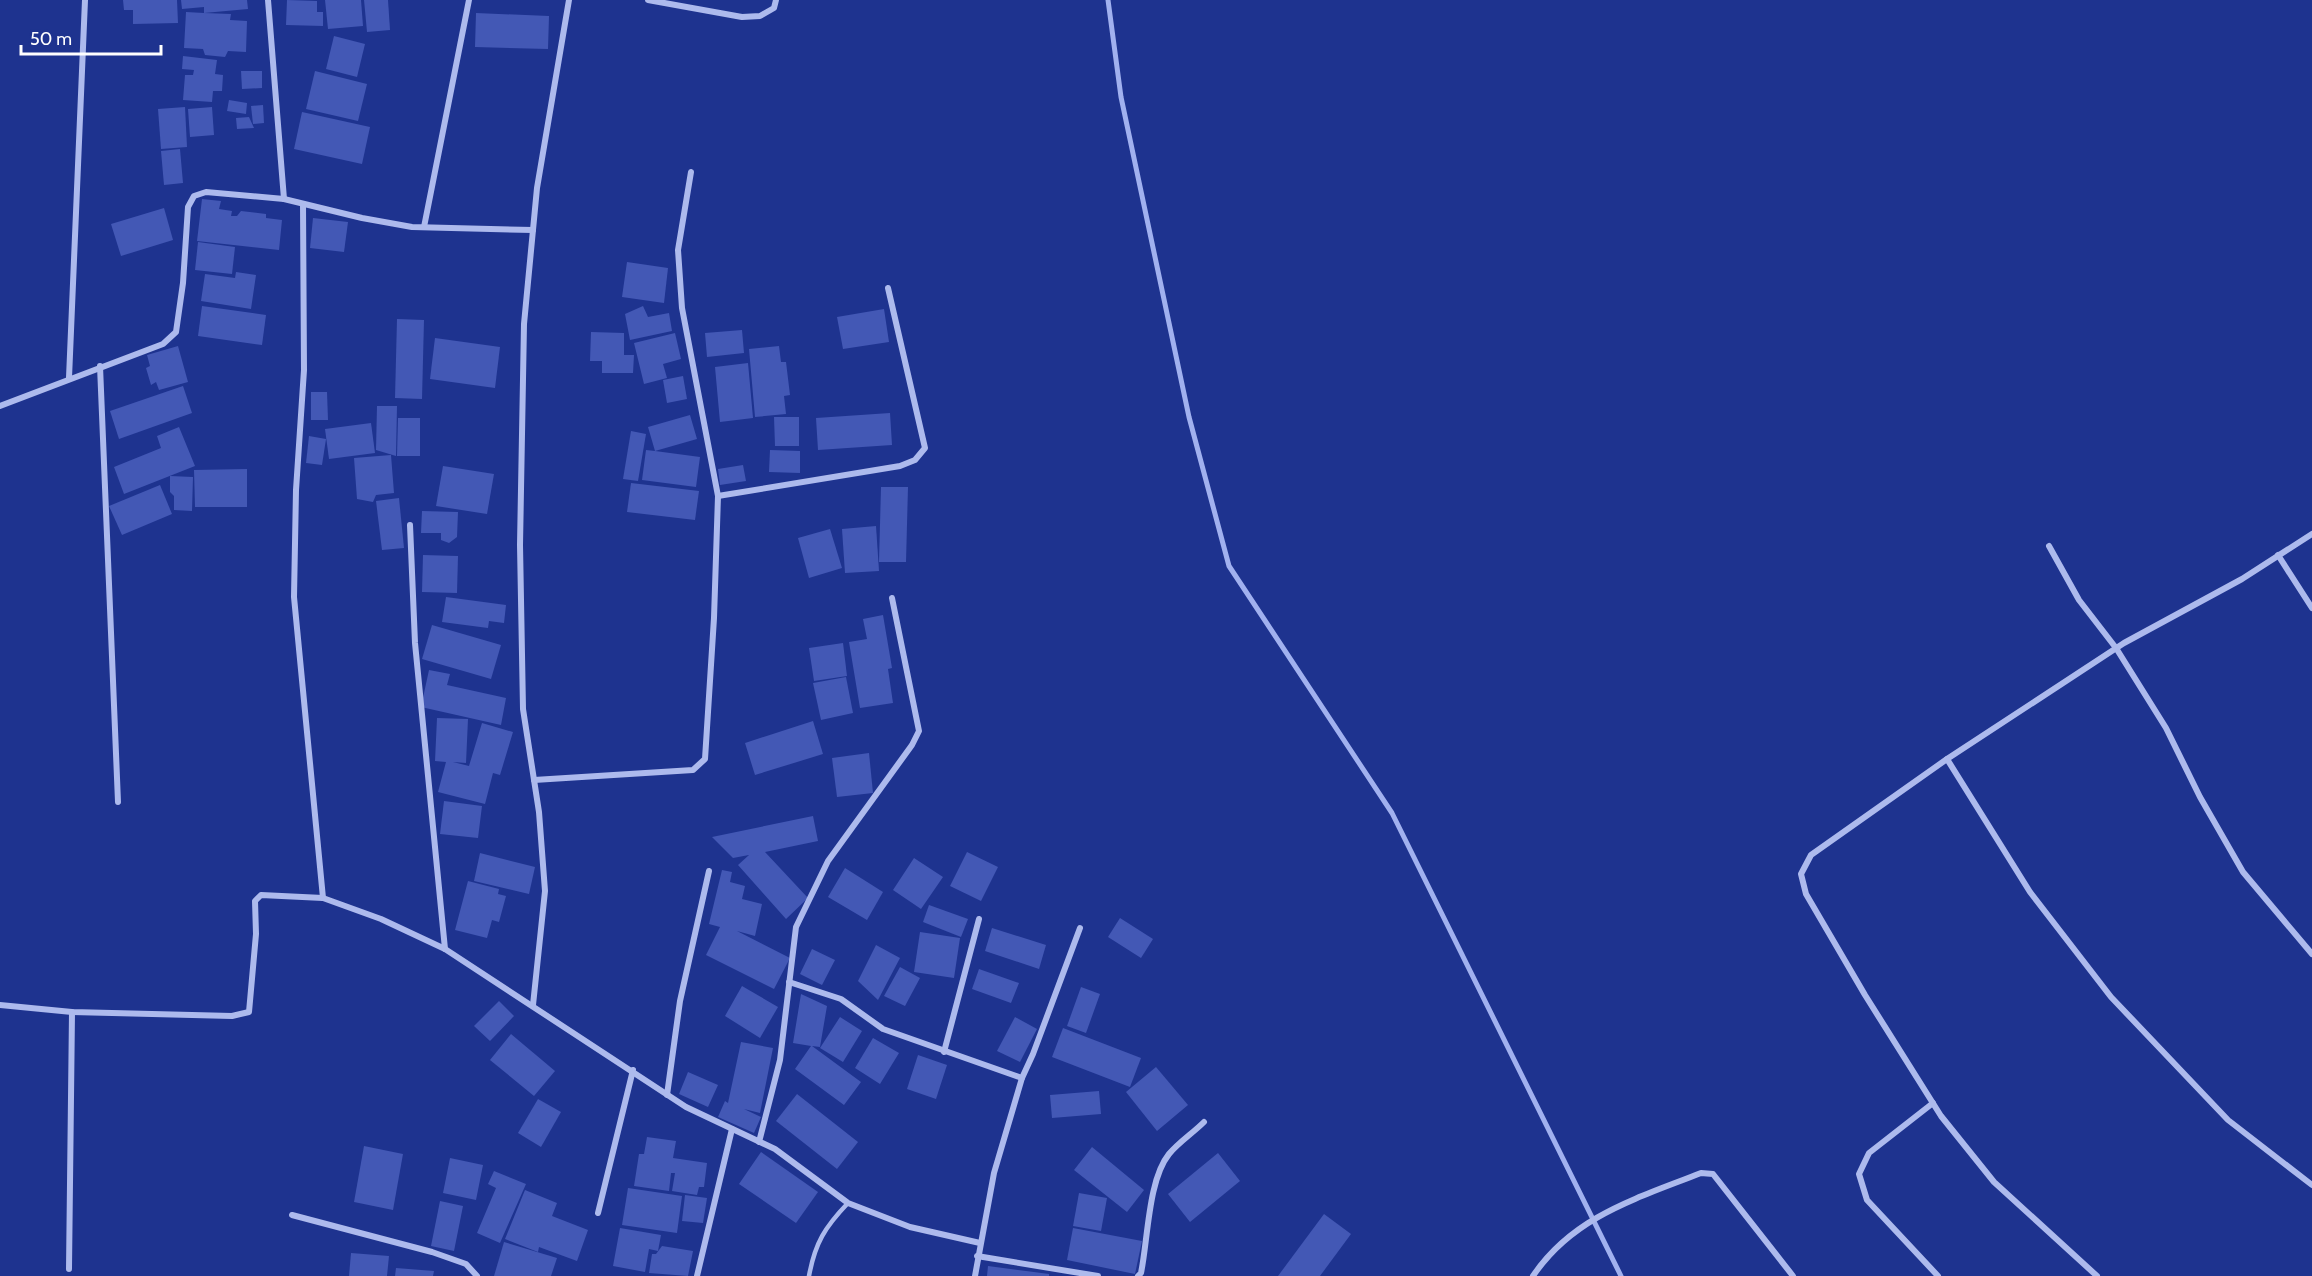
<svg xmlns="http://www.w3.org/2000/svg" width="2312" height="1276" font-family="Cabin,sans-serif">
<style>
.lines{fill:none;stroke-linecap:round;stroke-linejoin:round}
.stream{stroke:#a1b1ef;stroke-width:5}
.building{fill:#4358b5}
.service{stroke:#adbaed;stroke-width:4.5}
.minor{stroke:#adbaed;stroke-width:6}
</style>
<rect width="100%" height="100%" fill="#1e338f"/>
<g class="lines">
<polyline class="stream" points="1108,0 1121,97 1189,417 1229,566 1392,813 1621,1276"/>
</g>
<g class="building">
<polygon points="123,0 177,0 178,23 133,24 133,10 124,10"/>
<polygon points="181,0 247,0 248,9 204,13 231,14 230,20 247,21 246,52 228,51 225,57 205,55 203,49 184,48 186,12 204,13 204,7 182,9"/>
<polygon points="287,0 317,1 317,12 323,12 323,26 286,25"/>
<polygon points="325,0 361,0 363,26 328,29"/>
<polygon points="364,0 388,0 390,30 367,32"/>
<polygon points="476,13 549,16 548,49 475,47"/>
<polygon points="334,36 365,44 357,77 326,69"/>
<polygon points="183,56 217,60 215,74 223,75 222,91 213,91 212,102 183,100 185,75 193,75 194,70 182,69"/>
<polygon points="241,71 262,71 262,88 242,89"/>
<polygon points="315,71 367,84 358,121 306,109"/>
<polygon points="229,100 247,103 246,114 227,111"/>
<polygon points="263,105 264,123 253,124 251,106"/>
<polygon points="185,107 187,147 161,149 158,109"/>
<polygon points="212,107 214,135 190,137 188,109"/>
<polygon points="302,112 370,127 362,164 294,149"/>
<polygon points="249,117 254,128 237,129 236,118"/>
<polygon points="180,149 183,183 164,185 161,151"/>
<polygon points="202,199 221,201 219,209 232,211 231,216 237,216 241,211 266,214 266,218 282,220 279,250 197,241"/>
<polygon points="164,208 173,240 121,256 111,224"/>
<polygon points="313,218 348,222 344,252 310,248"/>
<polygon points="198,242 235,247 232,274 195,270"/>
<polygon points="627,262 668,268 664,303 622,297"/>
<polygon points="236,272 256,275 251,309 201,301 205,274 235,278"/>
<polygon points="202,306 266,315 262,345 198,336"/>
<polygon points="643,306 648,317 669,313 672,331 630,340 625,314"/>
<polygon points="884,309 889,342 843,349 837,317"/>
<polygon points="397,319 424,320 422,399 395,398"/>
<polygon points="742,330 744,353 707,357 705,333"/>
<polygon points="591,332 624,333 624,355 634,355 633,373 602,373 602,361 590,361"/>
<polygon points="675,333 681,359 663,364 667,378 644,384 634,343"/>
<polygon points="435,338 500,347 495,388 430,379"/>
<polygon points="178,346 188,382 159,390 156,382 151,385 146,368 150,366 147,355"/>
<polygon points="779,346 781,362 786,362 790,395 784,396 786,414 755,417 749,349"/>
<polygon points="748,363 753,418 720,422 715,367"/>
<polygon points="683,376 687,399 667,403 663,380"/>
<polygon points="183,386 192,413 119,439 110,411"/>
<polygon points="311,392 327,392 328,420 311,420"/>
<polygon points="377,406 397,406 396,456 376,450"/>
<polygon points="890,413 892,445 818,450 816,418"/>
<polygon points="690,415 697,439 655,451 700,457 696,487 642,480 646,450 655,451 648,427"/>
<polygon points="774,417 799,417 799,446 775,446"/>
<polygon points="398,418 420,418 420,456 397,456"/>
<polygon points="371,423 375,453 329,459 325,429"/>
<polygon points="179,427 195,466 124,494 114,467 161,448 157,436"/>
<polygon points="631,431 646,434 638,481 623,479"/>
<polygon points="309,436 326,439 322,465 306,463"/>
<polygon points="770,450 800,451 800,473 769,472"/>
<polygon points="391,455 394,493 376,495 373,502 357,499 354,458"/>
<polygon points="743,465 746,481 720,485 718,469"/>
<polygon points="443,466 494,474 487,514 436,506"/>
<polygon points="247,469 247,507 195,507 194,470"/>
<polygon points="170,476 193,477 192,511 174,510 174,496 170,492"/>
<polygon points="631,483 699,491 695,520 627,512"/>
<polygon points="160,485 172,514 122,535 109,506"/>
<polygon points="881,487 908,487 906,562 879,562"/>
<polygon points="399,498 404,548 382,550 376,501"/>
<polygon points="422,511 458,512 457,537 449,543 441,540 441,533 421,533"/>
<polygon points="876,526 879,571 845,573 842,529"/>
<polygon points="830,529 842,568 809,578 798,538"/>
<polygon points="423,555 458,556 457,593 422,592"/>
<polygon points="446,597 506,605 504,623 489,621 488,628 442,622"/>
<polygon points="883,615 892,668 888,669 893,703 860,708 849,642 867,639 863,619"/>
<polygon points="432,625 501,645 491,679 422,659"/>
<polygon points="843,643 847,676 814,681 809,648"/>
<polygon points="429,670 450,674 447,685 506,698 501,725 421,707"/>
<polygon points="846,677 853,713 821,720 813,683"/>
<polygon points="437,718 468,719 466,763 453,762 469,766 482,723 513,732 500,775 493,773 485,804 438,792 446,762 435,761"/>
<polygon points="813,721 823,754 755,775 745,743"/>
<polygon points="869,753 873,793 837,797 832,758"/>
<polygon points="444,801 482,806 478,838 440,834"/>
<polygon points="813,816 818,841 765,852 808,898 786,919 738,865 749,855 733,858 712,837"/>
<polygon points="967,852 998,867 981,901 950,886"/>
<polygon points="480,853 535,867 529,894 474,881"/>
<polygon points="914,858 943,877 921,909 893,890"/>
<polygon points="845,868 883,892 867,920 828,897"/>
<polygon points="722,870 732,872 730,882 745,886 742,899 762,904 755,936 737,931 790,958 774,989 706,955 720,927 709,924"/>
<polygon points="468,881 499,889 498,894 506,896 499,922 492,920 487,938 455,930"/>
<polygon points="929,905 968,919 961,937 923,922"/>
<polygon points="1120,918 1153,939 1141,958 1108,937"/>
<polygon points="992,928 1046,945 1039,969 985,951"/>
<polygon points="920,932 960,938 954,978 914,972"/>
<polygon points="876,945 900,958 878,1000 858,981"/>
<polygon points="812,949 835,960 822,985 800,974"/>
<polygon points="900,967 920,978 905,1006 884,996"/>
<polygon points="979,969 1019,983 1011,1003 972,989"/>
<polygon points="742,986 778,1007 760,1038 725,1016"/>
<polygon points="1081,987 1100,994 1086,1033 1067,1026"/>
<polygon points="801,994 827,1006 820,1047 812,1046 861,1082 844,1105 795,1069 811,1046 793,1043"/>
<polygon points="499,1001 514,1016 490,1041 474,1026"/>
<polygon points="840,1017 862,1031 843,1062 820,1048"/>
<polygon points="1015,1017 1037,1029 1020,1062 997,1051"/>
<polygon points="1063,1028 1141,1058 1130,1087 1052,1057"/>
<polygon points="511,1034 555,1071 534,1096 490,1060"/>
<polygon points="873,1038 899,1053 880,1084 855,1068"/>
<polygon points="741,1042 773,1048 760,1113 744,1109 761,1117 754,1133 718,1117 725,1101 728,1103"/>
<polygon points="918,1055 947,1065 936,1099 907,1089"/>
<polygon points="1156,1067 1188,1105 1157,1131 1126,1092"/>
<polygon points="688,1072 718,1085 708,1107 679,1094"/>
<polygon points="1099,1091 1101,1114 1052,1118 1050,1095"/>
<polygon points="797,1094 858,1142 837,1169 776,1121"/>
<polygon points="538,1099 561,1112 541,1147 518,1133"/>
<polygon points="647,1137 676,1141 673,1158 707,1163 704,1187 699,1187 697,1195 672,1191 675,1173 671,1173 669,1191 634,1186 639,1154 644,1154"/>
<polygon points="364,1146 403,1154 393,1210 354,1202"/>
<polygon points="1092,1147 1144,1190 1127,1212 1074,1170"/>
<polygon points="761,1152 818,1192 796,1223 739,1184"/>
<polygon points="1218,1153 1240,1181 1190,1222 1168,1194"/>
<polygon points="450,1158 483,1165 476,1200 443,1193"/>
<polygon points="494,1171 526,1184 500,1243 477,1233 496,1188 488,1184"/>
<polygon points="628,1188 682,1196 677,1233 622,1225"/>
<polygon points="525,1190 557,1203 552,1216 588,1230 577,1261 539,1247 538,1252 505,1239"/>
<polygon points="1079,1193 1107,1198 1101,1231 1073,1226"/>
<polygon points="685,1195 707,1198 703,1223 682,1221"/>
<polygon points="440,1201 463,1206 454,1251 431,1246"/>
<polygon points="1324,1214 1351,1234 1320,1276 1278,1276"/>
<polygon points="620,1228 661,1235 658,1251 649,1249 645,1272 613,1266"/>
<polygon points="1073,1228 1142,1241 1135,1274 1067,1260"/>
<polygon points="504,1242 557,1258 551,1276 494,1276"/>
<polygon points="662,1246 693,1251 688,1276 649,1273 652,1254 656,1254"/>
<polygon points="351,1253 389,1256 387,1276 349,1276"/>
<polygon points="988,1266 1049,1274 1049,1276 987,1276"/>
<polygon points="396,1268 434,1271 433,1276 395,1276"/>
</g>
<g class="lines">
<path class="service" d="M809,1276C815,1243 825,1227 848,1203"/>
<g class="minor">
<polyline points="268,0 284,199"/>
<polyline points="648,0 742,17 760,16 774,8 776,0"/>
<polyline points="303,204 304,370 296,490 294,597 323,898"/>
<polyline points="424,227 469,0"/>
<polyline points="100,366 118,802"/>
<polyline points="69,378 85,0"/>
<polyline points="0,406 163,344 176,332 183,283 188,207 194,196 206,192 284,199 362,218 412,227 533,230"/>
<polyline points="718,496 900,466 915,460 925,448 888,288"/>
<polyline points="410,525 415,643 445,949"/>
<polyline points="2049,546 2079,600 2116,648 2166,728 2200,797 2243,872 2312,954"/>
<polyline points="2278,555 2312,608"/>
<polyline points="1947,759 2030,892 2111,997 2228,1120 2312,1185"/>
<polyline points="534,780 693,770 705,759 714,618 718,496 682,308 678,250 691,172"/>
<polyline points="789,982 841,999 883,1029 1022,1078"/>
<polyline points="0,1005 72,1012 232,1016 249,1012 256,934 255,901 261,895 323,898 381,919 445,949 686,1107 775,1149 848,1203 910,1227 980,1243"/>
<polyline points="533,1005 545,891 539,812 523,709 520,545 524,324 537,188 569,0"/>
<polyline points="944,1052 979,919"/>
<polyline points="667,1095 680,1001 709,871"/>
<polyline points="1933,1103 1869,1153 1859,1174 1867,1200 1938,1276"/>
<polyline points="759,1142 780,1060 796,927 828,861 912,745 919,731 892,598"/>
<polyline points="598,1213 633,1070"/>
<polyline points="292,1215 432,1252 466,1264 477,1276"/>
<polyline points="977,1256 1098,1276"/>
<polyline points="69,1269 72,1012"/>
<polyline points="697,1276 732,1129"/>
<polyline points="975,1276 994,1173 1022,1078 1033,1054 1080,928"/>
<path d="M1138,1276L1141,1273C1148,1240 1148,1180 1169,1154C1179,1142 1193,1133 1204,1122"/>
<path d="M1533,1276C1573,1216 1638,1198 1701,1173L1713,1174L1793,1276"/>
<polyline points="2097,1276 1994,1182 1941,1116 1865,995 1806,894 1801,874 1811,855 1947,759 2124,643 2242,579 2312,534"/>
</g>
</g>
<path d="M21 45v9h140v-9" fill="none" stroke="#ffffff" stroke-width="3"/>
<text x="30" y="45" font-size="18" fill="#ffffff" stroke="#1e338f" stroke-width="4.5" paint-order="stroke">50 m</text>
</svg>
